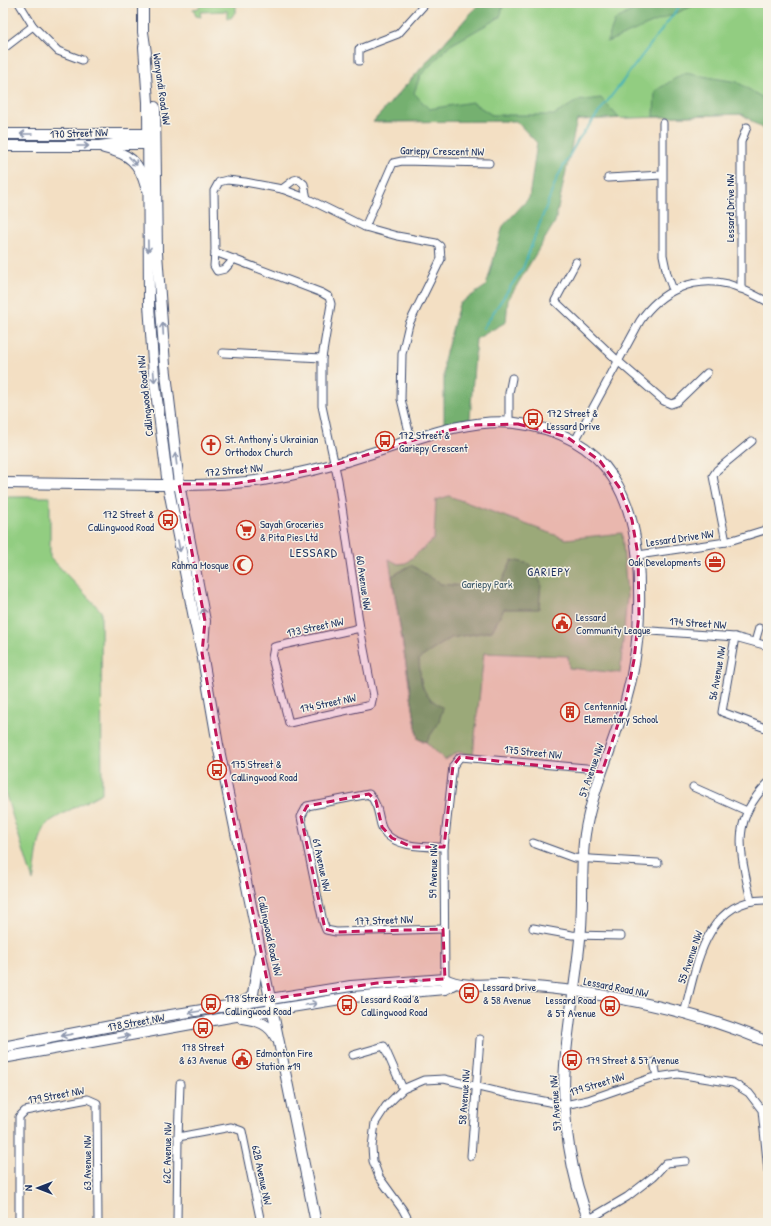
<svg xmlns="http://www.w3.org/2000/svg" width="771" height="1226" font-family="'Patrick Hand',sans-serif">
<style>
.green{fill:#92cd81;stroke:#567e70}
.forest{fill:#75b06f;stroke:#487066}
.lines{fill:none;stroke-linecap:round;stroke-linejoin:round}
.stream{stroke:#40b1b7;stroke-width:2}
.street-casing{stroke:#3b496d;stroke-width:9}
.secondary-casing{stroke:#3b496d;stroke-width:12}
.street{stroke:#fff;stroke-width:7}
.secondary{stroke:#fff;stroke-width:10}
.oneway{stroke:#8d97ae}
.marked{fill:#c2185b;fill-opacity:0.2;stroke:#c2185b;stroke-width:3;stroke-dasharray:8 5;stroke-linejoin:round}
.labels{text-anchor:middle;stroke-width:3;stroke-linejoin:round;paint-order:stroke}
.street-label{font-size:11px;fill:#1b2f5e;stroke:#f7f3e8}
.poi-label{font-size:11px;fill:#1b2f5e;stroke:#f7f3e8;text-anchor:start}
.park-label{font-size:11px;fill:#395667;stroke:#f7f3e8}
.neighbourhood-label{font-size:12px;letter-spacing:1px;fill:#1b2f5e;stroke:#f7f3e8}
.quarter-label{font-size:13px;letter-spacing:1px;fill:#1b2f5e;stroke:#f7f3e8}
</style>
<rect width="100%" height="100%" fill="#f7f3e8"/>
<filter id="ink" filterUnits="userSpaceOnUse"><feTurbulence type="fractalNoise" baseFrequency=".025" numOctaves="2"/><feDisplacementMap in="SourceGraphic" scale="8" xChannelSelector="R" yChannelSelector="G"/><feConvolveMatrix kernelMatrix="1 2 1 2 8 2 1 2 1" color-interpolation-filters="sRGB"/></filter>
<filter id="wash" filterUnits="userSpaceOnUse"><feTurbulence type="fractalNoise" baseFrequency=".012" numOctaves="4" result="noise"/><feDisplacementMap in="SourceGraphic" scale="16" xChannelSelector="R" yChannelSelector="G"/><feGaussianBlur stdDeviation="0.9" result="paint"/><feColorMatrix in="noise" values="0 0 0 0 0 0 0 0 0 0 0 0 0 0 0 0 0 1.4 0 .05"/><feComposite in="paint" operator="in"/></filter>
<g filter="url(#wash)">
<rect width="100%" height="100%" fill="#f3dfc3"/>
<g class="green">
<polygon points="200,3 233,3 236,5 236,11 231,18 227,18 227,11 200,12 201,17 196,16 193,9 199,8"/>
<polygon points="480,3 768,3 768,129 763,129 742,114 577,120 373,122"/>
<polygon points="449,496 566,539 622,533 627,596 620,673 569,668 568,656 484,653 473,755 458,752 445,760 426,742 418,739 389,559 398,564 406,563 434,539 436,500"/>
<path d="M3,497H50V557L101,611L102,793C93,798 51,819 47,824C36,840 37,863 33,881L3,786Z"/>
</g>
<g class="forest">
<polygon points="480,3 504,3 500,17 449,46 420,76 414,93 429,109 472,102 492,115 554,115 577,101 601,98 619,118 577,120 555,222 508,300 506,322 476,339 470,419 444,424 444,360 459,304 486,286 503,226 529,198 537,143 516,121 373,122"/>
<polygon points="646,3 700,3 607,42 615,20"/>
<polygon points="684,73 737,82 768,101 768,129 763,129 742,114 654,117 655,91"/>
<path d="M512,560L530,564L541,583L539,609H504L492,631L451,638L419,659C421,685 420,693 443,708L438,724L426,742L418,739L392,576L411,565L441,584L498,589Z"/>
</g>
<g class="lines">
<polyline class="stream" points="483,328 523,268 557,178 578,140 682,3"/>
</g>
</g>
<g filter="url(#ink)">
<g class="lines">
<g class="street-casing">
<g id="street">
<polyline points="19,3 33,26 58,51 82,60"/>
<polyline points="3,49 33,26"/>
<polyline points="359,61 359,49 398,34 426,3"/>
<polyline points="663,123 663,255 667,274 673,290"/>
<polyline points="608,178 662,175"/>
<polyline points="282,189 294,180 298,179 304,184 307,199"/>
<polyline points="365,227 393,163 402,161 489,163"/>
<polyline points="215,252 214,266 217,271 225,269 234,259"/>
<polyline points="576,262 555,301 619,362 664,401 671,404 677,402 707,373"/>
<polyline points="741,289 741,142 747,127"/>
<polyline points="223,353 322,358"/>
<polyline points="509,423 509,393 512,378"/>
<path d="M575,441L640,321C660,291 693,276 728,284C742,288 755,295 768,302"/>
<polyline points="726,542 713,476 717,470 752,441"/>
<polyline points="638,555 726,542 768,529"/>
<polyline points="360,628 274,647 272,658 289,723 371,705 373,696 360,628 338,480 322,406 322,358 331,304 329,297 322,293 215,252 214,191 219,182 227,180 245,182 282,189 306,198 365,227 397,236 436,243 440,246 441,259 409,324 402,354 401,399 411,440"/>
<polyline points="638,630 735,637 768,646"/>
<polyline points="735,637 722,712 768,729"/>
<polyline points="755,642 759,628"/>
<polyline points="693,787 747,811"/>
<polyline points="533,843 574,858 658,863"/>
<path d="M751,901C741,853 729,822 768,783"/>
<polyline points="533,928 572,935 621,936"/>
<path d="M443,929L336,932L326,930L323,922L301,817L307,806L369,794C378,804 378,813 381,825C388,848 426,847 444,847"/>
<polyline points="445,983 444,847 453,766 460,757 586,768 602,772"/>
<path d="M684,1014C696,968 705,897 768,900"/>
<polyline points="353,1055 384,1046 403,1089"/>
<polyline points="654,1062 657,1077"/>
<polyline points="178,1137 231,1127 242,1131 261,1223"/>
<polyline points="471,1156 480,1039"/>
<polyline points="19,1223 19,1117 25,1111 88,1099 97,1103 98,1223"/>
<polyline points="177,1223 178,1137 180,1084"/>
<polyline points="410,1223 403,1210 379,1177 373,1161 372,1147 375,1123 386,1106 403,1089 424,1080 444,1079 517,1096 565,1105 588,1100 651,1078 678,1074 733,1083 749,1093 762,1110 768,1171"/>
<polyline points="579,1223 588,1220 627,1197 654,1176 666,1163 686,1161"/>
</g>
</g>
<g class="secondary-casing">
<g id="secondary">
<polyline points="143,3 143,32 146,53"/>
<polyline points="144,47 148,102 149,305 154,376 168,485 195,623 202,653 218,745 316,1223"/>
<polyline points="155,107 157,253 165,365 179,484 205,621 203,645"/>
<polyline points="3,134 154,134"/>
<polyline points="3,146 99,146 114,144 154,144"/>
<path d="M104,148C129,154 139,161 146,187"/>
<path d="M3,483C55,484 106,484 158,485C193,485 228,485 263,480C300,474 336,465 372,453C417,439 466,418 515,423C611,434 639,502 639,589C640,626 636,664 626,700C614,745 592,788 585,834C580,869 584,904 580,939C576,981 568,1023 565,1065C561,1114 571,1178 590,1223"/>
<polyline points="240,1003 250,998 253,994 259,956"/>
<path d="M242,1018C257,1020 270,1024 276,1038"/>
<path d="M3,1047L152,1018L351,986L445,979C462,988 482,984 501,984C526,986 550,988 574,991C640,1000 707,1016 768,1042"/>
<polyline points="3,1058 230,1017 353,997 445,989 454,984"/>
</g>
</g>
<use href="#street" class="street"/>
<use href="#secondary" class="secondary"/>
</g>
<defs><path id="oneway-shaft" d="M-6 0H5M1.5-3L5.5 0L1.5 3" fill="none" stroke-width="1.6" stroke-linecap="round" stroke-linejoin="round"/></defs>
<g class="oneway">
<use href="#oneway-shaft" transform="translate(26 134) rotate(180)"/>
<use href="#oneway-shaft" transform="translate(83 146)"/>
<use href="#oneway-shaft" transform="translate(133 161) rotate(47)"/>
<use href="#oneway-shaft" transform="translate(148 246) rotate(89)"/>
<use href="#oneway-shaft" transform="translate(163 329) rotate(-93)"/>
<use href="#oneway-shaft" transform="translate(154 376) rotate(85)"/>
<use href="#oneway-shaft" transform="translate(176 459) rotate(-97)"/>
<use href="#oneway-shaft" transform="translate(179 546) rotate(79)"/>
<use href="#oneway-shaft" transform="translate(204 614) rotate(-100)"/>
<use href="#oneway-shaft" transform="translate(417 980) rotate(178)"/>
<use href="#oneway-shaft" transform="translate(311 1004) rotate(-9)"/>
<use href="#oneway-shaft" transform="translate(195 1012) rotate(171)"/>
<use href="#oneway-shaft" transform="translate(67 1035) rotate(169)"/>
<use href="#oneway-shaft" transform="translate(124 1037) rotate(-10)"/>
</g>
</g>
<path class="marked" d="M518,424L567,437L600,461L619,487L632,520L638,555L639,614L634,660L626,700L602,772L460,757L453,766L444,847H412L392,838L382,827L376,801L369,794L307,806L301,817L325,929L336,932L443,929L445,979L377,983L271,999L218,745L202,653L205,621L179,484H233L286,475L334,465L440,432L476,425Z"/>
<defs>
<g id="bus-ring" transform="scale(1)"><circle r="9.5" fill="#f7f3e8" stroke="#c8321e" stroke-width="1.5"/><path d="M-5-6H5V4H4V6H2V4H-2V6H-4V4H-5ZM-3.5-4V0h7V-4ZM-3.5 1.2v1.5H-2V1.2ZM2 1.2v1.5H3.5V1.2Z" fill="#c8321e"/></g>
<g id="church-ring" transform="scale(1)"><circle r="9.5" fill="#f7f3e8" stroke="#c8321e" stroke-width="1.5"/><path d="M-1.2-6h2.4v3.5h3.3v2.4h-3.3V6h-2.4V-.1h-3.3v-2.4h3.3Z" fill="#c8321e"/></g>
<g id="supermarket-ring" transform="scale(1)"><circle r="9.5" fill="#f7f3e8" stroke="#c8321e" stroke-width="1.5"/><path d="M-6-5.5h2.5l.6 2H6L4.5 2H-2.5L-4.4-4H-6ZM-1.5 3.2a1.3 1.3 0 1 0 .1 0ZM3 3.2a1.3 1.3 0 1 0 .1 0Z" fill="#c8321e"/></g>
<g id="office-ring" transform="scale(1)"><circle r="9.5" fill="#f7f3e8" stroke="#c8321e" stroke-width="1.5"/><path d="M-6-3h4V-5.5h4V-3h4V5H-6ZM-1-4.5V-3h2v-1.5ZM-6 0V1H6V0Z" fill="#c8321e"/></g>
<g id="mosque-ring" transform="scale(1)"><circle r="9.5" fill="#f7f3e8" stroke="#c8321e" stroke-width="1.5"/><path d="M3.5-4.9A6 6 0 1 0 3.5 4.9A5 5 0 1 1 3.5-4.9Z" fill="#c8321e"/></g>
<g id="civic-ring" transform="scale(1)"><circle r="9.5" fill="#f7f3e8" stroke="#c8321e" stroke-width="1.5"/><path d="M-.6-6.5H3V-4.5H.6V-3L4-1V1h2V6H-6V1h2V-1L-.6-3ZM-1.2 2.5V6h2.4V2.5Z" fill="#c8321e"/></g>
<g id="building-ring" transform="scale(1)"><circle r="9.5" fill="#f7f3e8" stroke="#c8321e" stroke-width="1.5"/><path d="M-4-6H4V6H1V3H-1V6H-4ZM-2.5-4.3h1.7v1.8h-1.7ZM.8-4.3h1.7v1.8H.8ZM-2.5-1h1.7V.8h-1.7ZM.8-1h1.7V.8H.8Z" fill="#c8321e"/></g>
</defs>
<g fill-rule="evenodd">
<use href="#bus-ring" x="533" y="419"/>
<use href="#bus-ring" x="385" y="441"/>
<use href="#church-ring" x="211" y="445"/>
<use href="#bus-ring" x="168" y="520"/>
<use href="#supermarket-ring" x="246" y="530"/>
<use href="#office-ring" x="715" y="562"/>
<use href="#mosque-ring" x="243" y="565"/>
<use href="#civic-ring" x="562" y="623"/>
<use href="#building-ring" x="570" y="712"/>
<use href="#bus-ring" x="217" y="770"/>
<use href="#bus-ring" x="469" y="993"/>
<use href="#bus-ring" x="211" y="1004"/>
<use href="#bus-ring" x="347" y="1005"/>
<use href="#bus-ring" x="610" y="1006"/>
<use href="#bus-ring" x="203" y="1028"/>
<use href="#civic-ring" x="242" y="1059"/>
<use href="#bus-ring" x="572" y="1060"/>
</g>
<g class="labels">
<g class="street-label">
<text transform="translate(162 89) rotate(82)" y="4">Wanyandi Road NW</text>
<text transform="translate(79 133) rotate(-2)" y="4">170 Street NW</text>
<text transform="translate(442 151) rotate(1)" y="4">Gariepy Crescent NW</text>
<text transform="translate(730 208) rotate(-90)" y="4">Lessard Drive NW</text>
<text transform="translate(145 396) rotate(-96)" y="4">Callingwood Road NW</text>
<text transform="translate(234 470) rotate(-5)" y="4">172 Street NW</text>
<text transform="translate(680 538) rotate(-8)" y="4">Lessard Drive NW</text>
<text transform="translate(364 583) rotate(82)" y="4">60 Avenue NW</text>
<text transform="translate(698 623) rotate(4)" y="4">174 Street NW</text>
<text transform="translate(315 627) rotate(-12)" y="4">173 Street NW</text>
<text transform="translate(717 673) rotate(-80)" y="4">56 Avenue NW</text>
<text transform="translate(328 703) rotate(-12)" y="4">174 Street NW</text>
<text transform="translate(533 752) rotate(6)" y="4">175 Street NW</text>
<text transform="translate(591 770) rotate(-71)" y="4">57 Avenue NW</text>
<text transform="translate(322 865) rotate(78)" y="4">61 Avenue NW</text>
<text transform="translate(433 871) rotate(-89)" y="4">59 Avenue NW</text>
<text transform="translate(384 920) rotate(-2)" y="4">177 Street NW</text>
<text transform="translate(270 936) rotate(78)" y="4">Callingwood Road NW</text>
<text transform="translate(690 957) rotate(-71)" y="4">55 Avenue NW</text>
<text transform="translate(616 987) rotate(11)" y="4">Lessard Road NW</text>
<text transform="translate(136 1022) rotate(-10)" y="4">178 Street NW</text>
<text transform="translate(597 1084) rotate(-17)" y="4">179 Street NW</text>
<text transform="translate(56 1095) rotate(-10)" y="4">179 Street NW</text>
<text transform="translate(464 1097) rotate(-86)" y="4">58 Avenue NW</text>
<text transform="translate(555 1103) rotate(-94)" y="4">57 Avenue NW</text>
<text transform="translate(167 1153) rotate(-89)" y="4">62C Avenue NW</text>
<text transform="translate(87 1163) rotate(-90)" y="4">63 Avenue NW</text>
<text transform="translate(262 1175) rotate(78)" y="4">62B Avenue NW</text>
</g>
<g class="poi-label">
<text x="547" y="417">172 Street &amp;<tspan x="547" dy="13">Lessard Drive</tspan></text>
<text x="399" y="439">172 Street &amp;<tspan x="399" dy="13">Gariepy Crescent</tspan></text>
<text x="225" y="443">St. Anthony's Ukrainian<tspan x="225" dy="13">Orthodox Church</tspan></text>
<text x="154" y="518" text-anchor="end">172 Street &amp;<tspan x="154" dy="13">Callingwood Road</tspan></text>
<text x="260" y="528">Sayah Groceries<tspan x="260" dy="13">&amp; Pita Pies Ltd</tspan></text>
<text x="701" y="566" text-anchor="end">Oak Developments</text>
<text x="229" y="569" text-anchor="end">Rahma Mosque</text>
<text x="576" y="621">Lessard<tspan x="576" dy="13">Community League</tspan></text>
<text x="584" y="710">Centennial<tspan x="584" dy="13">Elementary School</tspan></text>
<text x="231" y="768">175 Street &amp;<tspan x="231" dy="13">Callingwood Road</tspan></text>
<text x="483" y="991">Lessard Drive<tspan x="483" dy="13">&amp; 58 Avenue</tspan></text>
<text x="225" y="1002">178 Street &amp;<tspan x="225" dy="13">Callingwood Road</tspan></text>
<text x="361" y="1003">Lessard Road &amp;<tspan x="361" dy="13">Callingwood Road</tspan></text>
<text x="596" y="1004" text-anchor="end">Lessard Road<tspan x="596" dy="13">&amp; 57 Avenue</tspan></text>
<text x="203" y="1051" text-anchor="middle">178 Street<tspan x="203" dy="13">&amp; 63 Avenue</tspan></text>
<text x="256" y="1057">Edmonton Fire<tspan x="256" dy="13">Station #19</tspan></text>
<text x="586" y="1064">179 Street &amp; 57 Avenue</text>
</g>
<g class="park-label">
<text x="487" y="588">Gariepy Park</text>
</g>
<g class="neighbourhood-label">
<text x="549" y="576">GARIEPY</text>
</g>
<g class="quarter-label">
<text x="314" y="557">LESSARD</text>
</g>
</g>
<rect width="771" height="1226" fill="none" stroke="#f7f3e8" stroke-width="16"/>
<g transform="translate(38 1188) rotate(270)" stroke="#f7f3e8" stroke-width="3" paint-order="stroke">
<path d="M0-3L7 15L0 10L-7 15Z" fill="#1b2f5e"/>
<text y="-6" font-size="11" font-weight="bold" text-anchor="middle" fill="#1b2f5e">N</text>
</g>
</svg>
